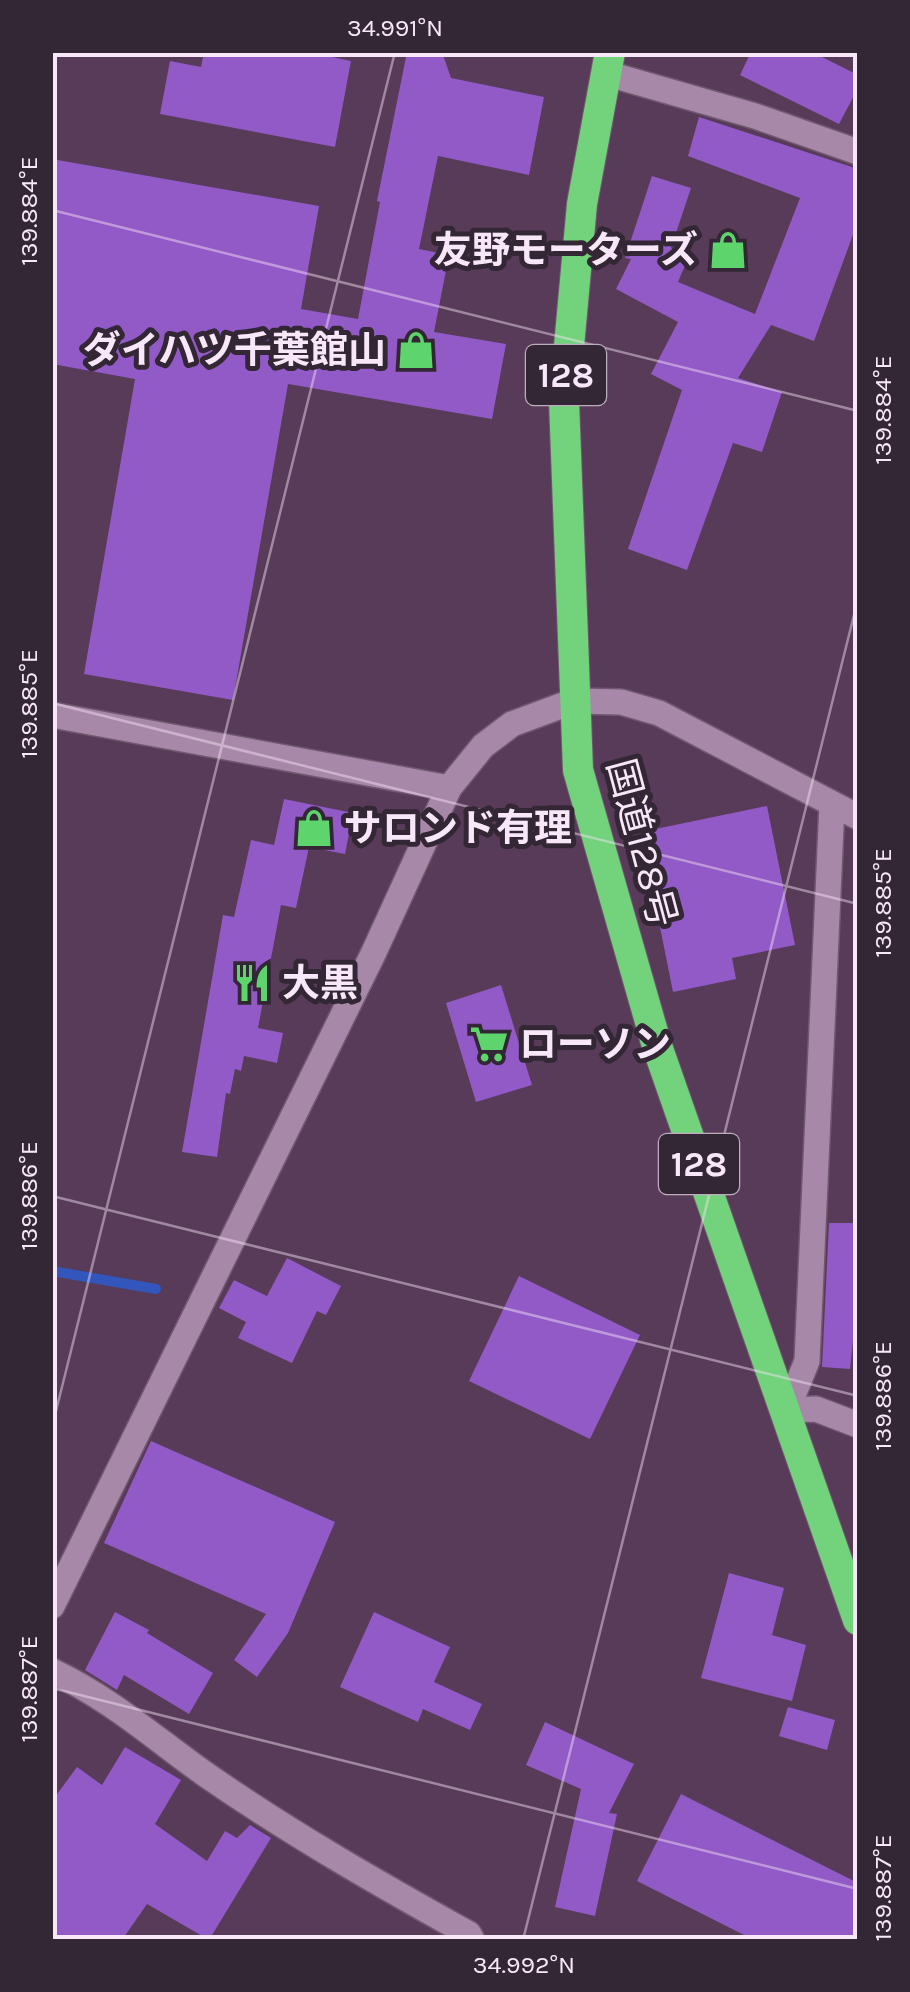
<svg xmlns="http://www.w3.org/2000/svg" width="910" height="1992" font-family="Karla,'Noto Sans JP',sans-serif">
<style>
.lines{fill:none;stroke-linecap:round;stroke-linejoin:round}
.stream{stroke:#3256bc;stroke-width:10}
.building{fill:#925ac6}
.minor-casing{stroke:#715871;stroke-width:28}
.highway-casing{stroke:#715871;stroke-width:32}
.minor{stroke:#a888a9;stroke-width:25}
.highway{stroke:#73d27c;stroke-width:30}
.ticks{fill:none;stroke:#f8e7f8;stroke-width:2.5;stroke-opacity:0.45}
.labels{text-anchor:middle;stroke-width:10;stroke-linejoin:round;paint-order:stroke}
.shield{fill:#342735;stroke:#bdadbe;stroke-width:2.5}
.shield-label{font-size:35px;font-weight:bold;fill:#f8e7f8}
.poi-label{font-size:38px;font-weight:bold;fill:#f8e7f8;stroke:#342735;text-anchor:start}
.street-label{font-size:38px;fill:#f8e7f8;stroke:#342735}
.neatline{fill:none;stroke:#f8e7f8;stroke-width:4}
.ticks-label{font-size:25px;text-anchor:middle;fill:#f8e7f8}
</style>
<rect width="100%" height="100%" fill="#573b58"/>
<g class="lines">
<polyline class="stream" points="52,1271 156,1289"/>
</g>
<g class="building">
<polygon points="204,52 308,52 351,61 335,147 160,114 170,61 201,67"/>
<polygon points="407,52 442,52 451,78 544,97 529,175 438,156 419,249 449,255 434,332 506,344 492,419 288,384 233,700 84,674 135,379 52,364 52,159 319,206 301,309 358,319 380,202 377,201"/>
<polygon points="751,52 812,52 858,75 858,88 839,124 740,75"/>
<polygon points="699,117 858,169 858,221 814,341 771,325 738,378 782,392 762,452 733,443 687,570 628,549 682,390 651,374 678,322 616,289 631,259 625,258 652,176 691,188 671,248 688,258 678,282 755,314 800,198 688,156"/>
<polygon points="284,799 353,813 345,854 309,847 296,908 281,905 258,1028 283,1033 277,1063 244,1056 241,1071 235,1069 230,1094 226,1093 217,1157 182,1152 223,915 234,917 251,840 274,845"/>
<polygon points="767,806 795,945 732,958 736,979 673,992 641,832"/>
<polygon points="501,985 532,1085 476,1102 446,1003"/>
<polygon points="829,1223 858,1223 858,1293 850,1369 822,1367"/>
<polygon points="287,1258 341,1286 326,1315 317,1311 292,1363 238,1338 246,1322 219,1308 234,1280 267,1296"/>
<polygon points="519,1276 640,1335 590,1439 469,1381"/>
<polygon points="151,1441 335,1522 288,1633 257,1677 234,1660 266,1614 104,1543"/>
<polygon points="729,1573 784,1588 772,1635 806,1645 792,1701 701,1678"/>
<polygon points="115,1612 149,1630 147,1633 213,1673 189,1714 124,1675 117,1690 85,1670"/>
<polygon points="374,1612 450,1647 434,1682 482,1704 470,1730 423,1709 418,1722 340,1687"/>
<polygon points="788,1707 835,1720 827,1750 779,1736"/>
<polygon points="545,1722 634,1764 609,1813 617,1814 595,1916 555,1907 581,1789 526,1765"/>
<polygon points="125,1747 181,1780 155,1824 207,1861 225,1831 237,1838 250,1825 271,1838 209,1940 147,1904 122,1940 52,1940 52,1801 77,1767 102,1785"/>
<polygon points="681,1794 858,1883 858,1940 754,1940 637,1881"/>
</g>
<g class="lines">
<g class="minor-casing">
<g id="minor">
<polyline points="605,73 755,116 858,152"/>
<polyline points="52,715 449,788"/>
<polyline points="832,804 807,1361 787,1410 816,1409 858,1425"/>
<polyline points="52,1606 374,952 449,788 483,746 512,724 574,701 621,702 659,713 858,817"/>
<path d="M52,1671C111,1699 153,1737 205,1774C290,1833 379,1884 469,1934L472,1940"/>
</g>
</g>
<g class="highway-casing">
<polyline id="highway" points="610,52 582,204 564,401 578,770 657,1046 858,1620"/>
</g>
<use href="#minor" class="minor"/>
<use href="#highway" class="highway"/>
</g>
<path class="ticks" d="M52,210L858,411M52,703L858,904M52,1196L858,1396M52,1427L395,52M52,1688L858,1889M523,1940L858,599"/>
<defs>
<g id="shop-bare" transform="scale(3)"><path d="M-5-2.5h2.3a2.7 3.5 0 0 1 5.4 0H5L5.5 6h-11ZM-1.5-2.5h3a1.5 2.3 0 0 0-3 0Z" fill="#5dd56c" stroke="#342735" stroke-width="2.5" paint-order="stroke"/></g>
<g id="restaurant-bare" transform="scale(3)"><path d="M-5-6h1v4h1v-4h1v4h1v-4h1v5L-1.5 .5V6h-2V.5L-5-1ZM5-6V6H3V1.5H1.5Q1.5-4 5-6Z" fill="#5dd56c" stroke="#342735" stroke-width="2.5" paint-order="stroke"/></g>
<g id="supermarket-bare" transform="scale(3)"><path d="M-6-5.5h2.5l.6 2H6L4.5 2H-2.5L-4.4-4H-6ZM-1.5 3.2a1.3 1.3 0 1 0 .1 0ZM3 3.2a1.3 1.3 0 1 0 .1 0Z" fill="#5dd56c" stroke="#342735" stroke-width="2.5" paint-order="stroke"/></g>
</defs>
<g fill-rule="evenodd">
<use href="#shop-bare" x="728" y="250"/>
<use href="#shop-bare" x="416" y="350"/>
<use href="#shop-bare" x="314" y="828"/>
<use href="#restaurant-bare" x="252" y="983"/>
<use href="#supermarket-bare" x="489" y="1044"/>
</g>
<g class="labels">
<g class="shield">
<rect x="526" y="345" width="80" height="60" rx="8"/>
<rect x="659" y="1134" width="80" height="60" rx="8"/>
</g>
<g class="shield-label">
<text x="566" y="387">128</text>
<text x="699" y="1176">128</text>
</g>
<g class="poi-label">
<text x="698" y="263" text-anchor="end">友野モーターズ</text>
<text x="386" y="363" text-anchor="end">ダイハツ千葉館山</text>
<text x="344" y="841">サロンド有理</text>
<text x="282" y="996">大黒</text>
<text x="519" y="1057">ローソン</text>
</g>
<g class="street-label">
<text transform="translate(642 843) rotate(75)" y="13">国道128号</text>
</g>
</g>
<rect width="910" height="1992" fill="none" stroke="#342735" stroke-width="110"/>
<rect x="55" y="55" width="800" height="1882" class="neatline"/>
<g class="ticks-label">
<text x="395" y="36">34.991°N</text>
<text transform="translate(28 211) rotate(-90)" y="9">139.884°E</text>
<text transform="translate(882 410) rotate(-90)" y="9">139.884°E</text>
<text transform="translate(28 704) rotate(-90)" y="9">139.885°E</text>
<text transform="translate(882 903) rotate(-90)" y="9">139.885°E</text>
<text transform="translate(28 1196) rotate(-90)" y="9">139.886°E</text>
<text transform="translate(882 1396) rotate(-90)" y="9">139.886°E</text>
<text transform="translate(28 1689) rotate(-90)" y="9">139.887°E</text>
<text transform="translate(882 1888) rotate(-90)" y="9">139.887°E</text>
<text x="524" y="1973">34.992°N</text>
</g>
</svg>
